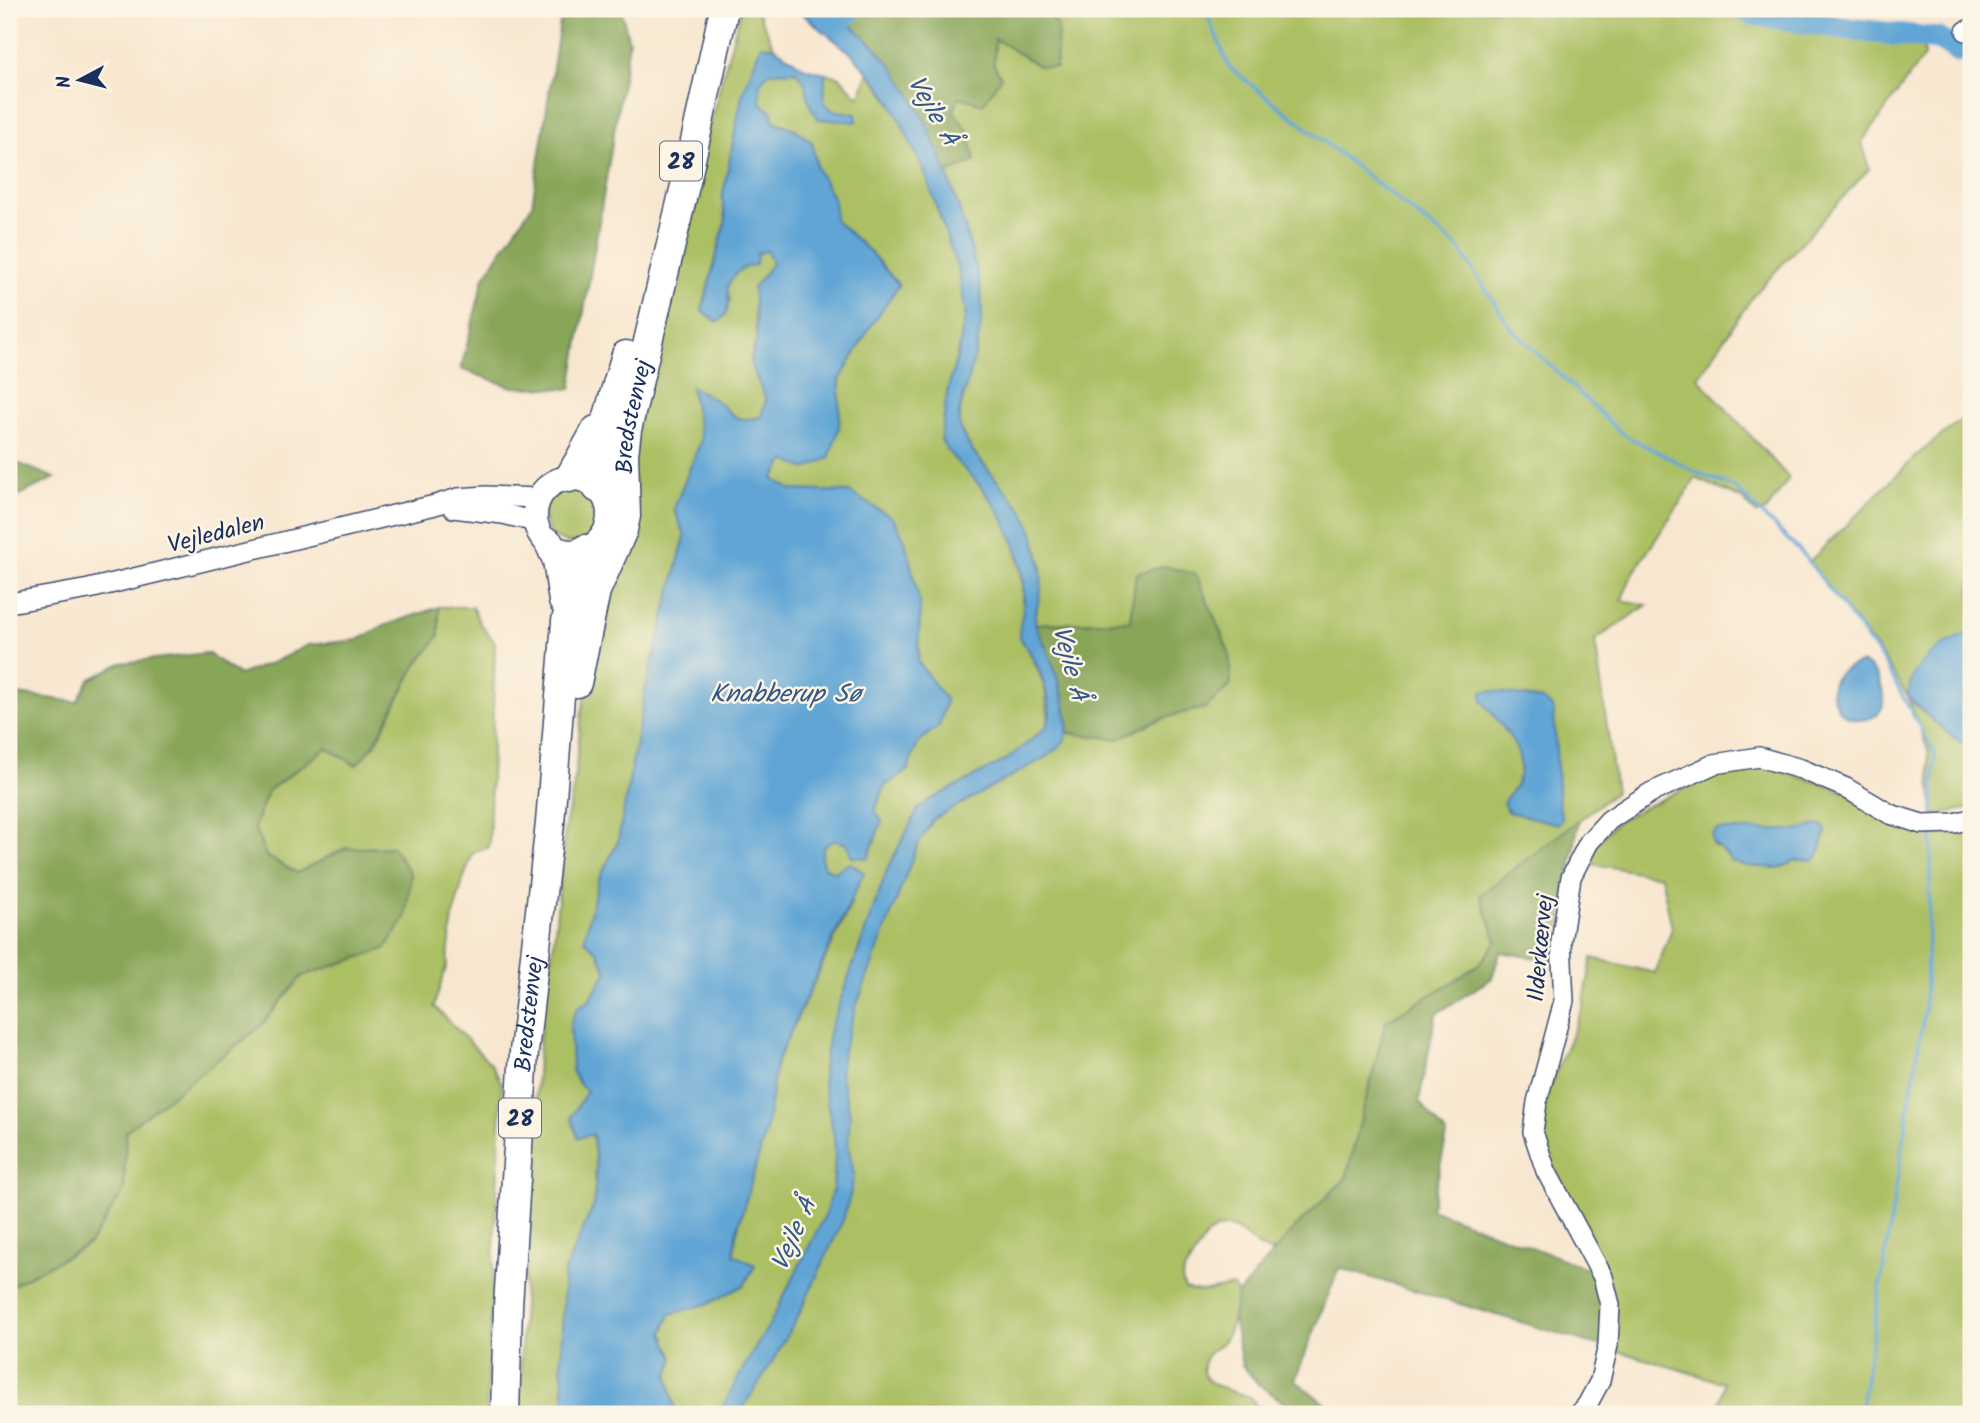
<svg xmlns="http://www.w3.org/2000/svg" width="1980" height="1423" font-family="Kalam,sans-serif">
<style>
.green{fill:#abbf63;stroke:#637760;stroke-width:2;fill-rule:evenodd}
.forest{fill:#88a659;stroke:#526a5c;stroke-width:2}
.water{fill:#60a5d5;stroke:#3e6a9a;stroke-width:2}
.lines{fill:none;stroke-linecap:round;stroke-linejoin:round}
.stream{stroke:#60a5d5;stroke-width:3.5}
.river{stroke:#60a5d5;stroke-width:23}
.minor-casing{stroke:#3c4b6f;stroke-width:22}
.major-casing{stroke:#3c4b6f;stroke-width:27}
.highway-casing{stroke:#3c4b6f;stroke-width:31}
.minor{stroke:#fff;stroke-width:19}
.major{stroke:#fff;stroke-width:24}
.highway{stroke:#fff;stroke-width:28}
.labels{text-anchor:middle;stroke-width:5;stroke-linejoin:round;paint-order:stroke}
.shield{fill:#fcf5e5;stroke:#5e6a86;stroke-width:2}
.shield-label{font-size:23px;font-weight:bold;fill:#1b2f5e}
.street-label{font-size:24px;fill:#1b2f5e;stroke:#fcf5e5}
.water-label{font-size:26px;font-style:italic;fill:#335888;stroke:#fcf5e5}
</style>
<rect width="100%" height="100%" fill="#fcf5e5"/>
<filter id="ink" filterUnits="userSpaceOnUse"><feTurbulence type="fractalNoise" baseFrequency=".0143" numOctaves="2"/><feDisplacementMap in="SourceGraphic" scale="14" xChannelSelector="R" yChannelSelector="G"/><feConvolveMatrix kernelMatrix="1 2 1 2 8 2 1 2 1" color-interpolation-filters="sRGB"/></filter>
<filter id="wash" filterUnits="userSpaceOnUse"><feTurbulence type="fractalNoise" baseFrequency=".00686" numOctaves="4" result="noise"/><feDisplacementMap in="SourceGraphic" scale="28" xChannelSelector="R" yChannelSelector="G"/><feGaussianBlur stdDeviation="1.57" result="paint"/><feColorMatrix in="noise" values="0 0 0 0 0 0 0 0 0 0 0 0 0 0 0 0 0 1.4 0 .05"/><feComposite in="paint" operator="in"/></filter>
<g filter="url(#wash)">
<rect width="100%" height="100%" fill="#f8e7d0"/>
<g class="green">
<path d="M741,9H756L774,47L761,46L722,199L726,219L702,310L730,301L727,287C735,273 750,253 767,251L772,264L754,314L757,339L750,362L766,400L761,417C732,423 736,415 716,401C708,396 699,390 691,387L701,440L674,509L685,536L646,687L618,842L598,881L597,951L607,972L588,1001L578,1007L580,1085L587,1091L596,1167L594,1205L564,1272L561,1366L566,1414H519L522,1321L538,1058L543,1002L554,942L565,827L574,785L582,711L605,604L636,538V502L631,452L683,222Z"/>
<path d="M1046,9H1740L1753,14L1856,30L1923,37L1924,56L1862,142L1869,169L1753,296L1698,378L1789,478L1767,510L1757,514L1742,499L1696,478L1631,577L1621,601L1647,605L1595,640L1616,792L1480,895L1497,941L1480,963L1456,980L1386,1021L1346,1178L1290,1233L1281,1245L1271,1252C1254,1249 1244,1228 1228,1227C1207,1226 1201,1245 1192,1259C1185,1269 1178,1276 1185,1289C1200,1295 1217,1289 1232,1286L1238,1294C1235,1308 1233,1324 1226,1337C1222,1346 1212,1349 1207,1356C1188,1385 1234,1391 1251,1397L1256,1406L1291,1414H676L668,1376L674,1358L663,1333L670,1314L710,1303L744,1285L755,1266L734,1255L736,1234L766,1130L776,1063L852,902L834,872L824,867L821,858L824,846L834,840L847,844L875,810L885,786L908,770C914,748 918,739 939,727L946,700L918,662L920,604L856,496L849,492L792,490L772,479L785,460L839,428L840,380L868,330L899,285L870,252L835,220L834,200L817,168L812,142L795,129L773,121L772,112L759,102L760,82L769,72L796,71L805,83L809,103L818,119L856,114L832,110L824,102L825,73L840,77L859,98L869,72L898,113L925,173L958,270L966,305L965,323L947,393L941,439L953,457L969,472L996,507L1004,518L1016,547L1023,586V613L1028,649L1039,672L1045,689L1049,721L1118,739L1153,722L1177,714L1136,574L1130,621L1035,624L1042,565L1025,515L973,451L963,435L959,424L961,407L978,340L973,255L947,173L975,161L968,131L954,112L959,96L994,66V38L1039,66L1058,27Z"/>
<path d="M1971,412V632C1942,644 1911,662 1908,697C1927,716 1946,735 1971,747V808L1933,815L1928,750L1908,697L1884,659L1809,562L1918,454Z"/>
<circle cx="572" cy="515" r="28"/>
<polygon points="439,607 472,607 480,624 495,642 489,847 473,853 464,877 453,916 447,964 434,1006 491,1064 502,1084 486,1414 17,1414 9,1405 9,1287 89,1244 124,1191 125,1131 260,1027 302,976 385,949 346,848 297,873 266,856 254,827 268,791 326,748 356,765 375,745 415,667 439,636"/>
<path d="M1758,763L1960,830L1971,829V1414H1717L1724,1383L1612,1349L1616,1334L1541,1134V1108L1583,1008L1592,958L1655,973L1672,928L1661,876L1587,863L1597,843L1619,820L1715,773ZM1822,825L1826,833L1818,857L1812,860H1795L1783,867H1759L1746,866L1732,861L1724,852L1713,845L1718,830H1800L1813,826Z"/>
</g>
<g class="forest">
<polygon points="562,9 621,9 629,42 571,389 512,387 461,369 484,277 532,205"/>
<polygon points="855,9 1046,9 1058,27 1056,68 1039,66 995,39 994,65 1001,77 983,104 959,97 954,112 968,131 975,161 947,173 934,141 872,44 843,18"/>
<polygon points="17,463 55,478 19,495 9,497 9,464"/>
<path d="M1164,566L1196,574L1229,652L1231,685L1205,708L1177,714L1153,722L1118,739L1068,733C1069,696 1049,657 1035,624L1130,621L1136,574Z"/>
<polygon points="439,607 439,636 415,667 374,745 356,765 326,748 268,791 254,827 266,856 297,873 346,848 393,847 411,875 405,919 385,949 302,976 260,1027 126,1131 124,1191 89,1244 9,1287 9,693 77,702 89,680 121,663 207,653 239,675 274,662 308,645 358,640 381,627"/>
<polygon points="1579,820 1554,961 1500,952 1492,978 1436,1014 1419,1101 1447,1135 1431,1209 1589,1269 1606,1305 1604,1347 1339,1268 1295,1380 1338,1414 1300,1414 1258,1384 1242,1365 1233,1318 1238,1294 1290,1233 1346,1178 1386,1021 1456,980 1480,963 1497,941 1480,895"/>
</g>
<g class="water">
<path d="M796,9H832C853,26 873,43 890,64C927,112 949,173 966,232C973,257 982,284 982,310C981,332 975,356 969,377C965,392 957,408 959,424C962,447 1010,492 1024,513C1036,533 1043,567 1041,590C1039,600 1035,611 1035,621C1036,631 1044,641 1047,650C1054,666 1073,722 1066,737C1063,745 1055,751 1048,756L934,819L917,846L856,1007L843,1050L840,1073L850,1114L848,1143L854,1174L851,1192L843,1220L799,1314L771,1364L739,1414H719L745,1365L769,1325L825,1215L833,1188L835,1157L834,1137L823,1082V1068L829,1032L887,870L913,819L918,809L928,801L1006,760L1043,730C1046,727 1048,724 1049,720C1053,705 1040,669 1032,656C1029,649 1023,644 1019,637C1019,625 1024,612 1024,599C1026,558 1008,521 983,489C970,473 950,459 941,439L947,393L958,353L966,313L958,270L947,237L925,173L890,100L879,84L852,54Z"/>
<path d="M761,45L774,47L805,68L825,73L824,102L832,110L856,114L857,122L818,119L809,103L805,83L796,71L770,72L760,82V102L772,112L773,121L795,129L812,142L817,168L834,200L835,220L870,252L899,285L868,330L840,380L839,428L829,458L806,469L785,460L773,479L792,490L849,492L893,518L905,540L920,604L918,662L946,700L939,727C918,738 914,748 908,770L885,786L875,810L882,821L868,858L852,857L847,844L835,840L824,846L821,858L824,867L834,872L850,863L864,872L776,1063L766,1130L736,1234L734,1255L755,1265L744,1285L710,1303L670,1314L663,1333L674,1358L668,1376L676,1414H566L561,1366L564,1272L594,1205L596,1167L593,1134L578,1138L571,1117L587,1091L580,1085L572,1071L570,1023L578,1007L589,1001L607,972L597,951L584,940L598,881L618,842L646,687L685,536L674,509L701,440L691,386C699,391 708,395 716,401C736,415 732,423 761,417L766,400L750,362L757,339L753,288L772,264L767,251L757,253L756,265C739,267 735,273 727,287C730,301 730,314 718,322L702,311L726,219L722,199L742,95Z"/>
<path d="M1971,632V747C1946,735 1928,716 1908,697C1911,661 1941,644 1971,632Z"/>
<path d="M1860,663C1870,665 1875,672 1879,681C1899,725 1848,728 1837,707C1824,682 1837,670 1860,663Z"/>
<path d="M1495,691L1542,700L1551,706L1554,714L1559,806L1562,819L1558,824L1508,812L1503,803C1507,796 1513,791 1516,784C1533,753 1498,724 1482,700V692Z"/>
<polygon points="1817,825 1824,827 1826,832 1818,857 1812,860 1795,860 1787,865 1777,868 1746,866 1732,861 1724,852 1712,842 1712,834 1718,830 1800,830"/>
</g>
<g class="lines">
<g class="stream">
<polyline points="1205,9 1229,67 1458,247 1511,328 1621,433 1698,473 1734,487 1804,555 1882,659 1935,754 1933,812"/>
<polyline points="1860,1414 1925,1005 1932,835"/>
</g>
<g class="river">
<polyline points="1740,9 1753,14 1856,30 1939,39 1958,51 1971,48"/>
<polyline points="835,25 852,9"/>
</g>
</g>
</g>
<g filter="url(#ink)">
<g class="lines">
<g class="minor-casing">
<g id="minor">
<polyline points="1966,31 1971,29"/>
<polyline points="453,508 503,514 536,522"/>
<polyline points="9,603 89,589 435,505 458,498 486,496 539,498"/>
<polyline points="1579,1414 1587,1405 1600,1381 1608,1345 1610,1305 1603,1277 1546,1171 1533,1132 1537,1102 1564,1001 1561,942 1571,877 1589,842 1609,820 1650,793 1714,764 1759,757 1801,769 1846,788 1890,814 1922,824 1954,823 1971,819"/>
</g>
</g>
<g class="major-casing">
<circle id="major" cx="572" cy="515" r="37"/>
</g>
<g class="highway-casing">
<g id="highway">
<polyline points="569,478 596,430"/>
<path d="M597,488C598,443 613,398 626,355"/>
<polyline points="549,543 557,560 563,601"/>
<path id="s1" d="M577,683L596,591L623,530L626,516L624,454L627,430L688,173L724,9"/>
<path id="s2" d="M505,1414L508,1306L524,1052L550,823L566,621L577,572L585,549"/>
</g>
</g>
<use href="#minor" class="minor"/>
<use href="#major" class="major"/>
<use href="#highway" class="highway"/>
</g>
</g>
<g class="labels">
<g class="shield">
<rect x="660" y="141.5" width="42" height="39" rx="5"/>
<rect x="499" y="1098.5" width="42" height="39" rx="5"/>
</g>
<g class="shield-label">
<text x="681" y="169">28</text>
<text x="520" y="1126">28</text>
</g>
<g class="street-label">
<text dy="8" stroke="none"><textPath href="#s1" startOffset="275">Bredstenvej</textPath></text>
<text transform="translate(216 533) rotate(-14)" y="8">Vejledalen</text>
<text transform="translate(1540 948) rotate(-85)" y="8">Ilderkærvej</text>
<text dy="8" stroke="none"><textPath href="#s2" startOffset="401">Bredstenvej</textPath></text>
</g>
<g class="water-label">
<text transform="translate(934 110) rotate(60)" y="9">Vejle Å</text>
<text transform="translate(1071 663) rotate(75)" y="9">Vejle Å</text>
<text x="785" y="702">Knabberup Sø</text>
<text transform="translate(793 1234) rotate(-66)" y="9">Vejle Å</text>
</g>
</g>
<rect width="1980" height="1423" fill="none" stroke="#fcf5e5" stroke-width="35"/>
<g transform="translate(80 80) rotate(263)" stroke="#fcf5e5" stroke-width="5" paint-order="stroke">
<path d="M0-5L12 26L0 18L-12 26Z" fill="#1b2f5e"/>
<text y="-10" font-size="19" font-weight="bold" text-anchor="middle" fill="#1b2f5e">N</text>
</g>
</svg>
